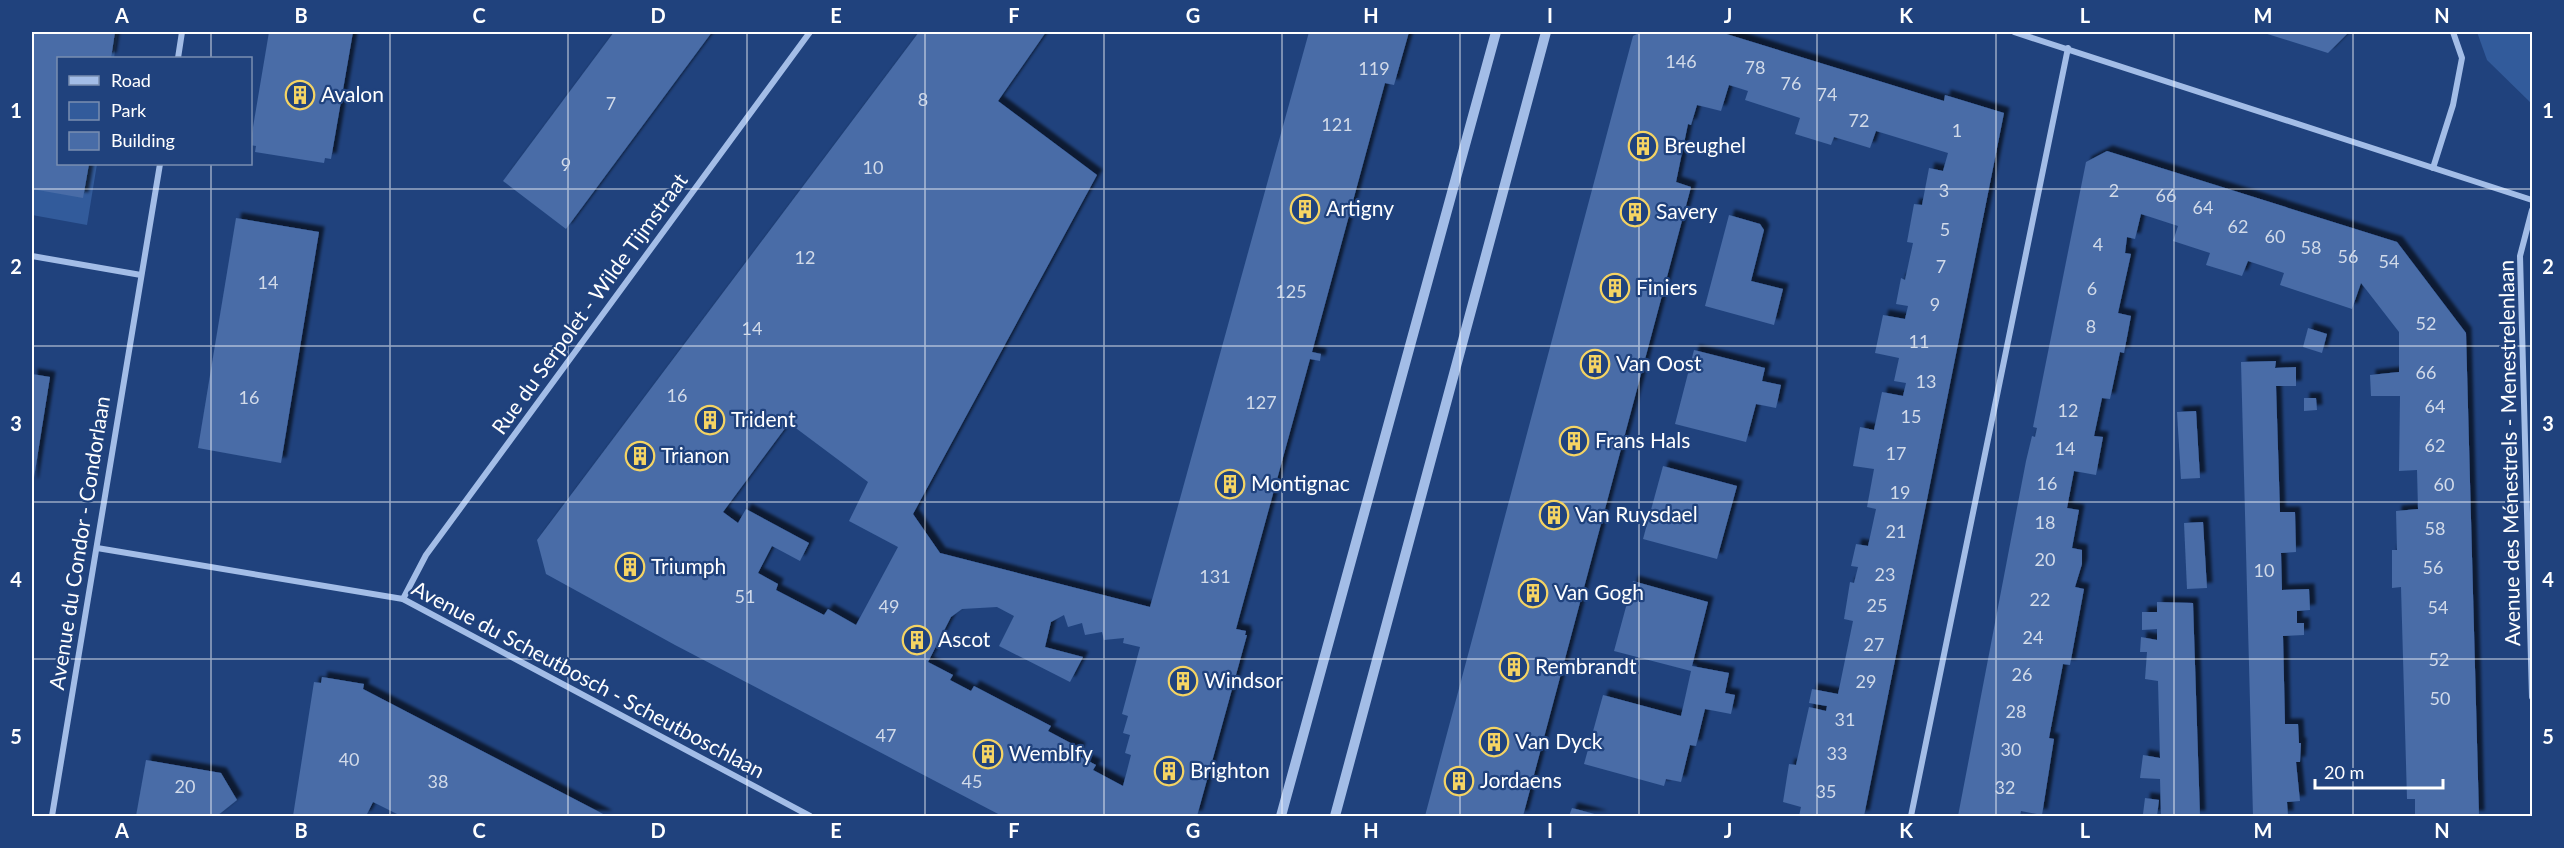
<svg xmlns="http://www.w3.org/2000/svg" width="2564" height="848" font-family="Lato,sans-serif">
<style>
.green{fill:#325b9b}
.building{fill:#486ca7;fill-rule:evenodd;filter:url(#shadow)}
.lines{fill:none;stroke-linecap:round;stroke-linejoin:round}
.minor{stroke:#a3bde7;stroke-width:6}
.tertiary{stroke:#a3bde7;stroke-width:10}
.grid{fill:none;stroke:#fff;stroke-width:1.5;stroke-opacity:0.55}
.labels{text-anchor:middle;stroke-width:4.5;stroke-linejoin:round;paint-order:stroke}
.number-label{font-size:18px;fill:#d1dae9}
.poi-label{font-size:21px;fill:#fff;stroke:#20427d;text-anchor:start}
.street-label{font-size:21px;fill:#fff;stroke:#20427d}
.neatline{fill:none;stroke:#fff;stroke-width:2}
.grid-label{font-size:20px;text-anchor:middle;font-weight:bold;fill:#fff}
</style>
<defs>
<filter id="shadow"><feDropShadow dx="5.5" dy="-5.5" stdDeviation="1.5" flood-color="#0009"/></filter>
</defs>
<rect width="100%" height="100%" fill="#20427d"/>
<g class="green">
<polygon points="32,32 118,32 114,58 58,58 58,164 97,164 87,225 32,215"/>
<polygon points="2477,32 2532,32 2532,104 2487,60"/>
</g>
<g class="building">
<polygon points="32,32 115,32 111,58 58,58 58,164 89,164 83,198 32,189"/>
<polygon points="269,32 353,32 331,159 325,158 324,163 255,152 256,146 250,145"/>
<polygon points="614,32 712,32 566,229 503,181"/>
<path d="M919,32H1046L998,101L1097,175L913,514L940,553L1150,607L1309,32H1409L1394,85L1385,83L1312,352L1321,354L1320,361L1310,359L1236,629L1246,631L1245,635H1247L1197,816H1002L675,645L546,574L537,540ZM789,423L868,482L849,521L898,547L856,625L828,609L824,615L776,590L778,584L758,573L772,546L800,561L809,543L746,509L738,523L723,512ZM997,607L1014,616L999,646L1070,682L1083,657L1045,647L1051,622L1064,615L1068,627L1082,623L1085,635L1102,632L1104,640L1124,638L1123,643L1140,647L1122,714L1128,716L1123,733L1130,735L1125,753L1131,755L1123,786L1093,770L1096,765L1077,755L1080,748L1048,731L1051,726L974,686L971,691L950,680L953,675L928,662L951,617L962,609Z"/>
<polygon points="1641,32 1720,32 1944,101 1945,95 2004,113 1864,816 1799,816 1801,807 1783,802 1789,764 1796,765 1809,707 1826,711 1827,706 1809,703 1812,689 1838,694 1853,621 1844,619 1850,582 1854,583 1858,567 1851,566 1856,544 1868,546 1876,509 1867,507 1874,469 1853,466 1860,427 1874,430 1882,392 1903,396 1906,383 1894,381 1899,358 1875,353 1883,315 1905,319 1908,306 1896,304 1901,278 1905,280 1913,243 1907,242 1914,204 1922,205 1929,168 1943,171 1948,153 1876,131 1870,148 1834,137 1831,145 1795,134 1800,118 1745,100 1748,91 1729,85 1721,111 1697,105 1691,125 1688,124 1676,182 1691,187 1523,816 1425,816 1633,36"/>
<polygon points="2261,32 2349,32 2328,53"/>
<polygon points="2107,151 2397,242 2466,333 2479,816 2415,816 2415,799 2407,799 2401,587 2392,588 2392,550 2397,550 2396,511 2418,509 2417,470 2399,471 2400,396 2371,396 2370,375 2399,372 2399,332 2361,283 2352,309 2280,285 2284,273 2248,261 2242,276 2206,265 2210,253 2173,241 2178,226 2141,214 2135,239 2127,237 2125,253 2131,254 2118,313 2131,316 2124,353 2120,352 2110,399 2102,398 2094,436 2103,437 2096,475 2074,471 2067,508 2079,510 2072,548 2082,550 2082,564 2075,587 2084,589 2070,665 2063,664 2049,738 2054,739 2042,815 2021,811 2020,816 1958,816 2026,461 2032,436 2035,437 2037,428 2033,427 2086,162"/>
<polygon points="1729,215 1760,224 1764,230 1751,281 1783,289 1774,325 1705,306"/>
<polygon points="236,218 319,232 281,463 198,448"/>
<polygon points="2308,328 2327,334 2322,353 2303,347"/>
<polygon points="1694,350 1765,368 1762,381 1781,385 1776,408 1756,404 1746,442 1675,424"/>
<polygon points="2276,361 2275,368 2296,367 2296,386 2276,386 2280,512 2295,512 2296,552 2281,553 2282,590 2309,589 2310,610 2297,611 2297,623 2304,623 2304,635 2283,636 2285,724 2298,724 2299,743 2301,743 2300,762 2296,762 2300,801 2287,802 2288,816 2253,816 2241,362"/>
<polygon points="32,374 50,377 33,484 32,484"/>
<polygon points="2304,398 2316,398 2317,410 2304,411"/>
<polygon points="2196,411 2200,478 2181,479 2177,412"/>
<polygon points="1663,466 1737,486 1717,559 1643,539"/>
<polygon points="2203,522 2207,588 2187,589 2184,523"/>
<polygon points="1633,581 1708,602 1692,666 1729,673 1725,693 1735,695 1731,714 1705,709 1696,746 1690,745 1681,782 1666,779 1664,786 1584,764 1603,695 1681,716 1691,671 1614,651"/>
<polygon points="2157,602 2193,603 2200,816 2161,816 2160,779 2140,778 2143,755 2160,758 2158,681 2145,679 2147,652 2140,652 2141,637 2157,640 2157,629 2142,630 2142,612 2157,612"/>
<polygon points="322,677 364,684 363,689 607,816 401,816 373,802 366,816 293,816 314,682 321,683"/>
<polygon points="146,760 221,773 237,800 217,816 136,816"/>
<polygon points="2145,798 2159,800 2157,816 2143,814"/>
<polygon points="1572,808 1602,816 1569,816"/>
</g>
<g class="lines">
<g class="minor">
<polyline points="2014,32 2532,200"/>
<polyline points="178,58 182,32"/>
<polyline points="2433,168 2453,105 2462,58 2453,32"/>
<polyline points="2532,210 2520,256 2532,697"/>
<polyline points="32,256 141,275"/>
<polyline points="97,548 403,599 810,816"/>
<polyline points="403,599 426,555 810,32"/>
<polyline points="52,816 160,164"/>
<polyline points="1911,816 2068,48"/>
</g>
<g class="tertiary">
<polyline points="1281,816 1496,32"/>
<polyline points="1335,816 1546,32"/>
</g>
</g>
<path class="grid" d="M211,32V58M390,32V816M568,32V816M747,32V816M925,32V816M1104,32V816M1282,32V816M1460,32V816M1639,32V816M1817,32V816M1996,32V816M2174,32V816M2353,32V816M211,164V816M32,189H2532M32,346H2532M32,502H2532M32,659H2532"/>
<defs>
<g id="building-ring" transform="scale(1.5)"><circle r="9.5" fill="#20427d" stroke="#f5d463" stroke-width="1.5"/><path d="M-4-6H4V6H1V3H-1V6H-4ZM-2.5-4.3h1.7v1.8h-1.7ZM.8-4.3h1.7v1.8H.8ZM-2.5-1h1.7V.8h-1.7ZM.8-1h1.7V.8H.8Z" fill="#f5d463"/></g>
</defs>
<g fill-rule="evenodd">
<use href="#building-ring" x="300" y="95"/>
<use href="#building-ring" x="1643" y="146"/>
<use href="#building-ring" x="1305" y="209"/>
<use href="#building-ring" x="1635" y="212"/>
<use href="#building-ring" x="1615" y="288"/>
<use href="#building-ring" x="1595" y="364"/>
<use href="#building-ring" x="710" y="420"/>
<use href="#building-ring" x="1574" y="441"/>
<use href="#building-ring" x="640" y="456"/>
<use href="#building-ring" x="1230" y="484"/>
<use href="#building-ring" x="1554" y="515"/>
<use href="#building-ring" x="630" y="567"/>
<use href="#building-ring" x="1533" y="593"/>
<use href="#building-ring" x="917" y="640"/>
<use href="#building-ring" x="1514" y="667"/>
<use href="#building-ring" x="1183" y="681"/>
<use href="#building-ring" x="1494" y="742"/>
<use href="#building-ring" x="988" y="754"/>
<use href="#building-ring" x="1169" y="771"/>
<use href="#building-ring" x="1459" y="781"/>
</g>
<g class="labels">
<g class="number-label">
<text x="1681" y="68">146</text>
<text x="1755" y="74">78</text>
<text x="1374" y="75">119</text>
<text x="1791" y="90">76</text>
<text x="1827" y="101">74</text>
<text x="923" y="106">8</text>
<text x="611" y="110">7</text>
<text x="1859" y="127">72</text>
<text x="1337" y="131">121</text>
<text x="1957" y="137">1</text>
<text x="566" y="171">9</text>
<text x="873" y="174">10</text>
<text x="1944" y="197">3</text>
<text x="2114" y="197">2</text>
<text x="2166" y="202">66</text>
<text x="2203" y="214">64</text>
<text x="2238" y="233">62</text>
<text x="1945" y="236">5</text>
<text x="2275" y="243">60</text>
<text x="2098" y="251">4</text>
<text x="2311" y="254">58</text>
<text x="2348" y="263">56</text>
<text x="805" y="264">12</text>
<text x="2389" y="268">54</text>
<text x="1941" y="273">7</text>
<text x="268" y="289">14</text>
<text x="2092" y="295">6</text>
<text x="1291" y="298">125</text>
<text x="1935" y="311">9</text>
<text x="2426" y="330">52</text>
<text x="2091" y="333">8</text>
<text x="752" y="335">14</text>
<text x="1919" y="348">11</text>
<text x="2426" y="379">66</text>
<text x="1926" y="388">13</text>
<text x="677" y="402">16</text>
<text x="249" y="404">16</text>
<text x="1261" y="409">127</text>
<text x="2435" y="413">64</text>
<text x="2068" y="417">12</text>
<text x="1911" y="423">15</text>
<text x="2435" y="452">62</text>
<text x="2065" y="455">14</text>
<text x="1896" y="460">17</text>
<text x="2047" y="490">16</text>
<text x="2444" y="491">60</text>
<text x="1900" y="499">19</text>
<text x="2045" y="529">18</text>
<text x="2435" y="535">58</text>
<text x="1896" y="538">21</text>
<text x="2045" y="566">20</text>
<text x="2433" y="574">56</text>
<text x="2264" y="577">10</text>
<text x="1885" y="581">23</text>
<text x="1215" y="583">131</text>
<text x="745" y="603">51</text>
<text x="2040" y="606">22</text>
<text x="1877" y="612">25</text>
<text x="889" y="613">49</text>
<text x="2438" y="614">54</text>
<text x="2033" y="644">24</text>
<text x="1874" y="651">27</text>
<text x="2439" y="666">52</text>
<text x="2022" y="681">26</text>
<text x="1866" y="688">29</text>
<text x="2440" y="705">50</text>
<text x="2016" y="718">28</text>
<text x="1845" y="726">31</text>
<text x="886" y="742">47</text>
<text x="2011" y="756">30</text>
<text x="1837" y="760">33</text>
<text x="349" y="766">40</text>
<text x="438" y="788">38</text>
<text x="972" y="788">45</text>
<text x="185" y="793">20</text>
<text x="2005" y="794">32</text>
<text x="1826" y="798">35</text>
</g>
<g class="poi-label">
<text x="321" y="102">Avalon</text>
<text x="1664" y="153">Breughel</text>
<text x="1326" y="216">Artigny</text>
<text x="1656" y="219">Savery</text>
<text x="1636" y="295">Finiers</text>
<text x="1616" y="371">Van Oost</text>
<text x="731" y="427">Trident</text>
<text x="1595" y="448">Frans Hals</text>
<text x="661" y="463">Trianon</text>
<text x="1251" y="491">Montignac</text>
<text x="1575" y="522">Van Ruysdael</text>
<text x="651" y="574">Triumph</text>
<text x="1554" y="600">Van Gogh</text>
<text x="938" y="647">Ascot</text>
<text x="1535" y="674">Rembrandt</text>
<text x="1204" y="688">Windsor</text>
<text x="1515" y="749">Van Dyck</text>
<text x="1009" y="761">Wemblfy</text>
<text x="1190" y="778">Brighton</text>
<text x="1480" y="788">Jordaens</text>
</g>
<g class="street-label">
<text transform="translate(590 304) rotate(-54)" y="7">Rue du Serpolet - Wilde Tijmstraat</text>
<text transform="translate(2510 453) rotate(-91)" y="7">Avenue des Ménestrels - Menestrelenlaan</text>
<text transform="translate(80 543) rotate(-81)" y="7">Avenue du Condor - Condorlaan</text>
<text transform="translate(588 680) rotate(28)" y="7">Avenue du Scheutbosch - Scheutboschlaan</text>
</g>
</g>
<rect width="2564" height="848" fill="none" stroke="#20427d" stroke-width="66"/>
<rect x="57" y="57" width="195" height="108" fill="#20427d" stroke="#798eb1" stroke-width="1.5"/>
<rect x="69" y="76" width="30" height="9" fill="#a3bde7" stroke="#798eb1" stroke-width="1.5"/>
<text x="111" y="87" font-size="18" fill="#ffffff">Road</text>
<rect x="69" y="102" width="30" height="18" fill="#325b9b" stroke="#798eb1" stroke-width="1.5"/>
<text x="111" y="117" font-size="18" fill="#ffffff">Park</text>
<rect x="69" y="132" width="30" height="18" fill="#486ca7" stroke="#798eb1" stroke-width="1.5"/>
<text x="111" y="147" font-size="18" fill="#ffffff">Building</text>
<path d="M2315 779v9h128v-9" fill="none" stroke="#ffffff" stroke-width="3"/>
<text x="2324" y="779" font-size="18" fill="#ffffff" stroke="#20427d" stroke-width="4.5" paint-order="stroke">20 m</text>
<rect x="33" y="33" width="2498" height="782" class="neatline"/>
<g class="grid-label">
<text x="122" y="23">A</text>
<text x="301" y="23">B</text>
<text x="479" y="23">C</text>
<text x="658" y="23">D</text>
<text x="836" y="23">E</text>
<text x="1014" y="23">F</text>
<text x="1193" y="23">G</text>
<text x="1371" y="23">H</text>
<text x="1550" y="23">I</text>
<text x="1728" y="23">J</text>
<text x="1906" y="23">K</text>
<text x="2085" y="23">L</text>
<text x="2263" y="23">M</text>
<text x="2442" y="23">N</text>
<text x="16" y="118">1</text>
<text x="2548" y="118">1</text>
<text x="16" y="274">2</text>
<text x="2548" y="274">2</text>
<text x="16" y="431">3</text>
<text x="2548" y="431">3</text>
<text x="16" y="587">4</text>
<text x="2548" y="587">4</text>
<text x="16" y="744">5</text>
<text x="2548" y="744">5</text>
<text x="122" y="838">A</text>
<text x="301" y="838">B</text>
<text x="479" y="838">C</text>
<text x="658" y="838">D</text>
<text x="836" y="838">E</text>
<text x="1014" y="838">F</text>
<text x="1193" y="838">G</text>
<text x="1371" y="838">H</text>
<text x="1550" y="838">I</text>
<text x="1728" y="838">J</text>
<text x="1906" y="838">K</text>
<text x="2085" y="838">L</text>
<text x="2263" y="838">M</text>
<text x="2442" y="838">N</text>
</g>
</svg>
